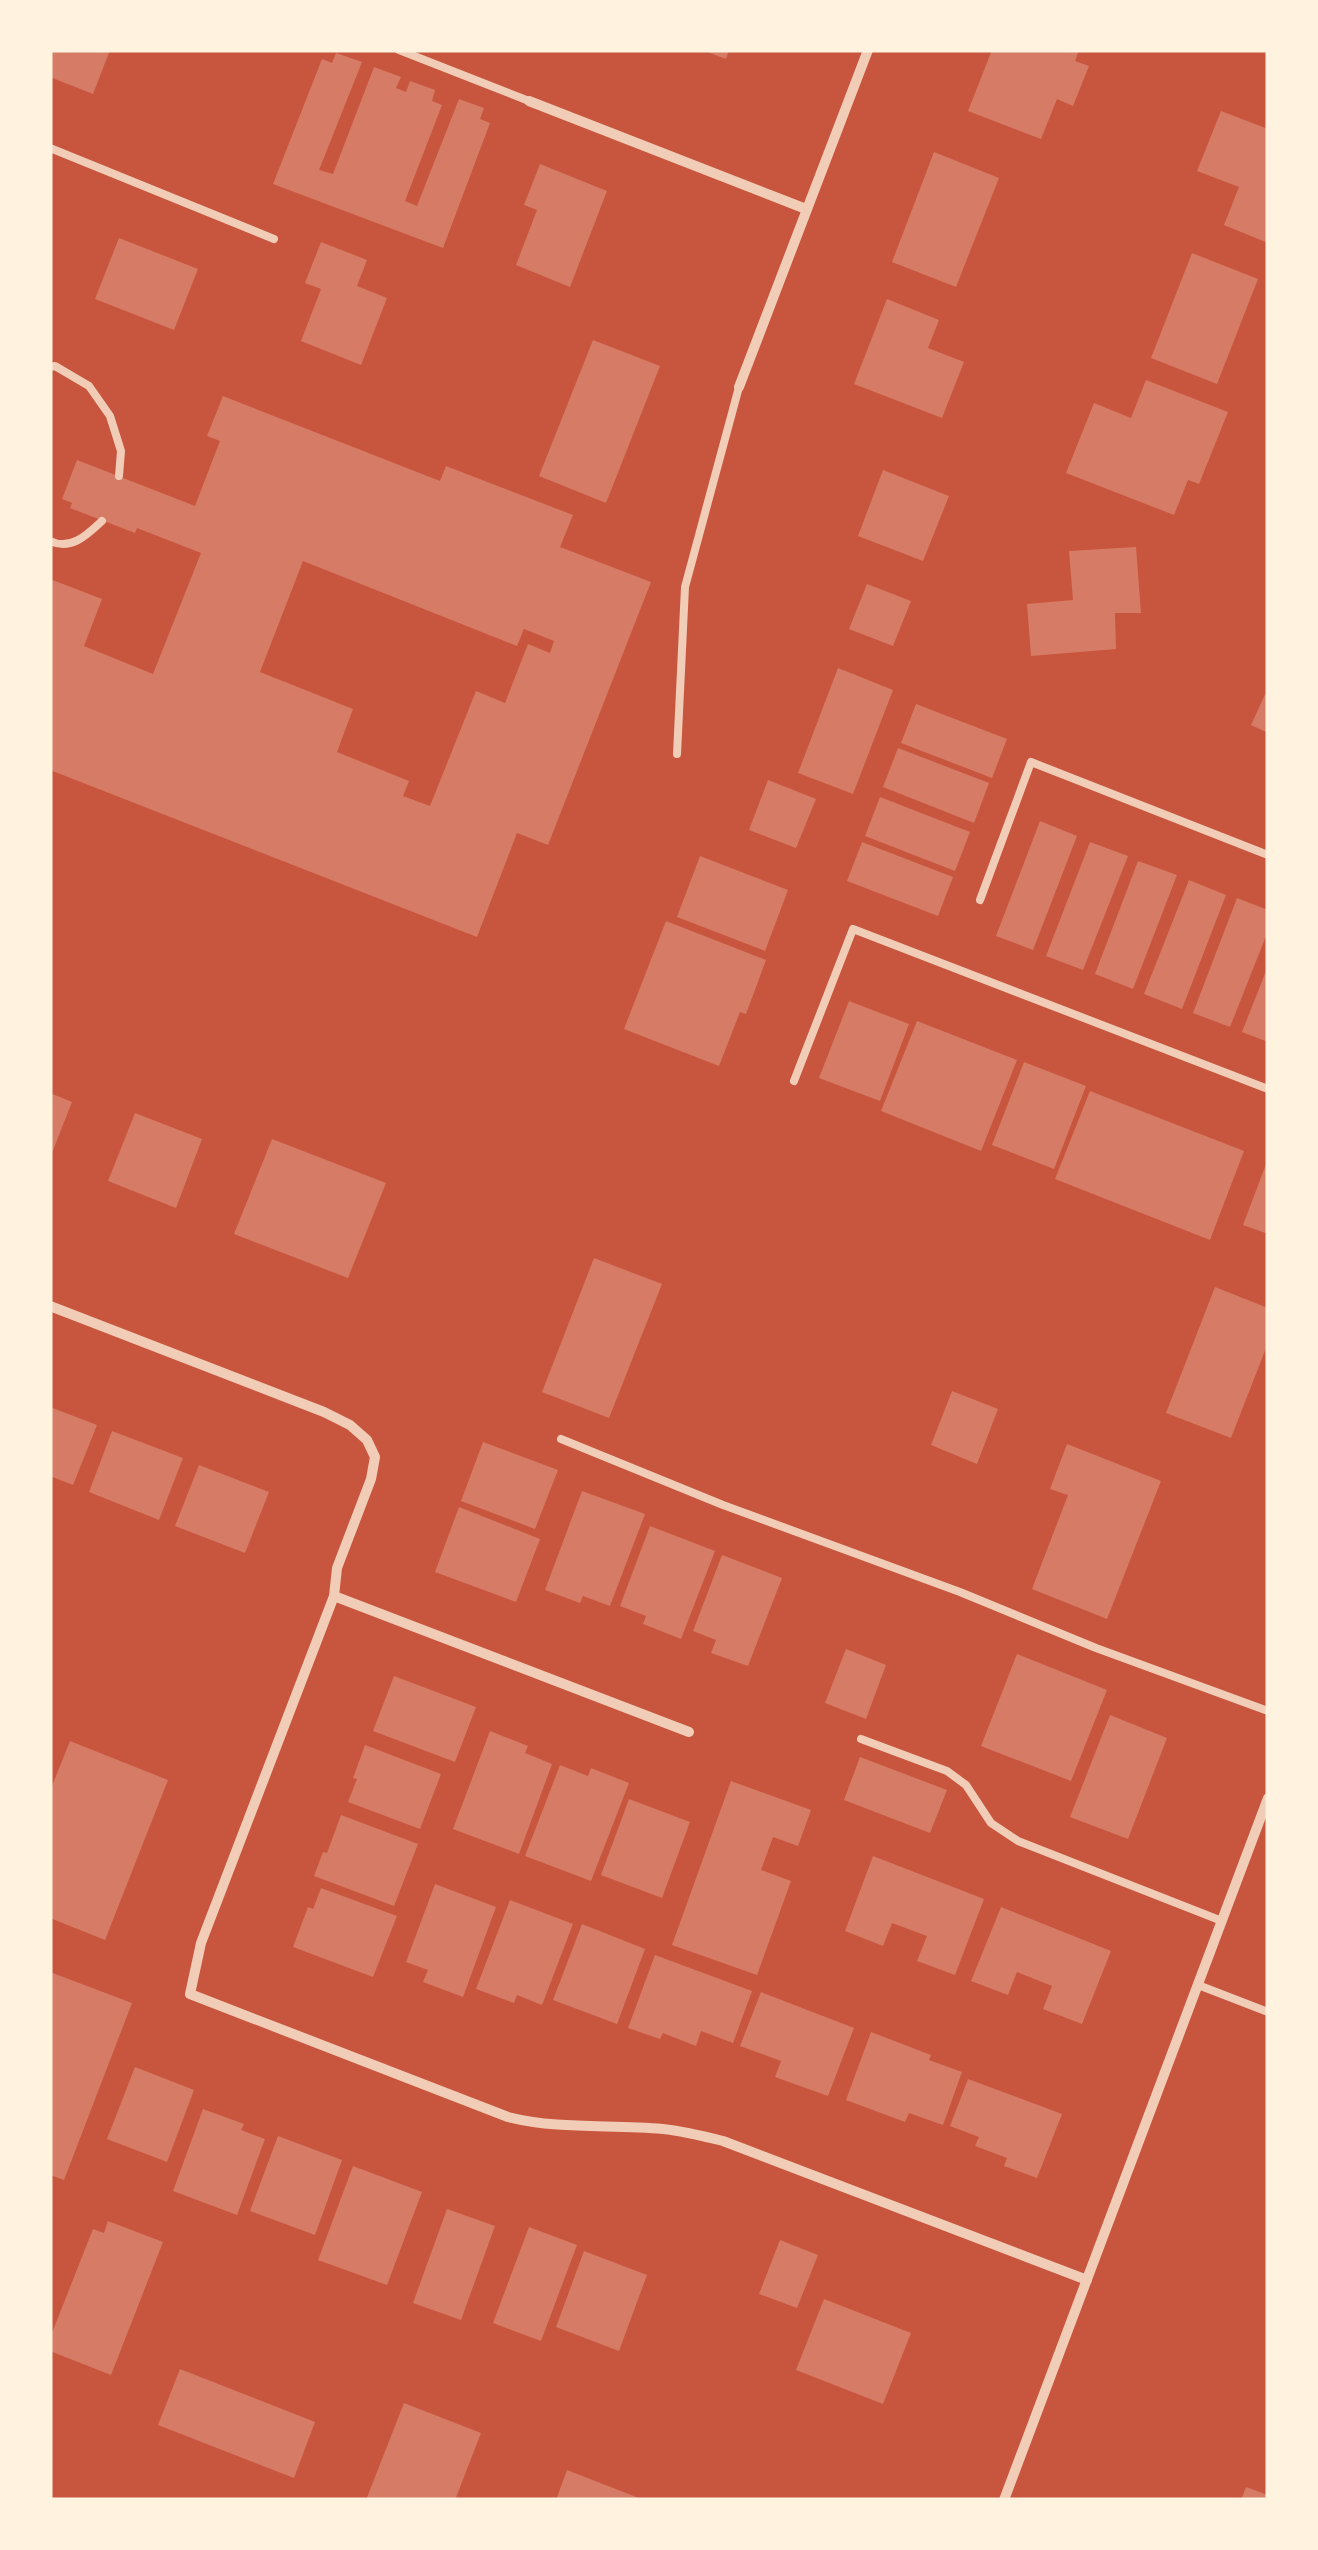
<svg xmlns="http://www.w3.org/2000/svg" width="1318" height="2550" font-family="Montserrat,sans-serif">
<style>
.building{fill:#d67c66;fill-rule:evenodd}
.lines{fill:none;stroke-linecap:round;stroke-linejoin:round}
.service{stroke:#f1ccb7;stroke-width:8}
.minor{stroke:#f1ccb7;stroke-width:10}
</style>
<rect width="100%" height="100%" fill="#c8553d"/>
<g class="building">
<polygon points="50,50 110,50 93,94 50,77"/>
<polygon points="702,50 729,50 726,59"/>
<polygon points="992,50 1079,50 1075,61 1089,66 1073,106 1057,99 1041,139 968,111"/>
<polygon points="336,53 362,62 319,170 333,174 374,67 401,77 396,88 406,92 410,81 435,90 432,101 442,105 405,201 417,206 459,99 484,108 480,119 490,123 443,248 273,184 322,59 332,63"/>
<polygon points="1221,111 1268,129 1268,243 1224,225 1239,187 1197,171"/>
<polygon points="934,152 999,178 956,287 892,262"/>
<polygon points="540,164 607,191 570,287 516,265 537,210 524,205"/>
<polygon points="119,238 198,269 174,330 95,299"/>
<polygon points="321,242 367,260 357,286 387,298 361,365 301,341 321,289 305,283"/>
<polygon points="1192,253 1258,279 1217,384 1151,358"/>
<polygon points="887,299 939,320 928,348 964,362 942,418 854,384"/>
<polygon points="593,340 660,366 606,503 539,476"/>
<polygon points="1146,380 1228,412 1199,484 1188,480 1174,515 1066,473 1094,403 1131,418"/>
<path d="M223,396L440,481L446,466L573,515L560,547L651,582L548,845L517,833L477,937L50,770V579L102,599L84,646L153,674L201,553L137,528L135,533L70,508L72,503L62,499L77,460L195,506L220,441L207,436ZM303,561L517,646L524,629L554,641L550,653L528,644L505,703L476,691L430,806L403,796L409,781L337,752L353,709L260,672Z"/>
<polygon points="883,470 949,496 923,561 858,536"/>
<polygon points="1136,547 1141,613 1115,613 1116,649 1031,656 1027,604 1073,600 1069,551"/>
<polygon points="867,584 911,601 893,646 849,629"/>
<polygon points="838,668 893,690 853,794 798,773"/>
<polygon points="1268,688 1268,733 1251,725"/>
<polygon points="916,704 1007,739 992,778 901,743"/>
<polygon points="898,748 989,783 974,823 883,787"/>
<polygon points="768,780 816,799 796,848 749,830"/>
<polygon points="880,797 970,832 955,871 865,836"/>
<polygon points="1040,821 1077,836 1033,950 996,936"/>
<polygon points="862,842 953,877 938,916 847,881"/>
<polygon points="1090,842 1128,856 1083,970 1046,956"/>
<polygon points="700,856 788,890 765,951 677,917"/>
<polygon points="1138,861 1177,875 1133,989 1095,974"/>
<polygon points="1189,880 1226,895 1182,1009 1144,994"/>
<polygon points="1237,898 1268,910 1268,931 1230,1027 1193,1013"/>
<polygon points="666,921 766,960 746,1014 740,1012 719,1066 624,1029"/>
<polygon points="1268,966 1268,1042 1242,1032"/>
<polygon points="849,1001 909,1024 880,1101 819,1078"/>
<polygon points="917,1021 1017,1060 981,1151 881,1111"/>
<polygon points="1024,1062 1086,1086 1054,1169 992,1145"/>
<polygon points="1090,1091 1244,1151 1210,1240 1055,1179"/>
<polygon points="50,1093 72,1102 50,1158"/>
<polygon points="135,1113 202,1139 176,1208 108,1181"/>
<polygon points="272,1139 386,1183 348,1278 234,1234"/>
<polygon points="1268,1159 1268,1234 1243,1225"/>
<polygon points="594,1258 662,1284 609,1418 542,1392"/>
<polygon points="1215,1287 1268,1308 1268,1343 1231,1438 1166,1413"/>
<polygon points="952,1391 998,1409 977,1464 931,1445"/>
<polygon points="50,1407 97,1425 73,1485 50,1476"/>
<polygon points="112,1431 183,1458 159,1520 89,1492"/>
<polygon points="483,1442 558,1470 535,1529 461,1501"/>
<polygon points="1067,1444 1161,1481 1107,1619 1032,1589 1068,1495 1050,1489"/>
<polygon points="199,1465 269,1492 245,1553 175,1526"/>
<polygon points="582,1491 645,1514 610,1606 583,1596 580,1603 545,1590"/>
<polygon points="459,1507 540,1539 516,1602 435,1572"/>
<polygon points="650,1526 715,1551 681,1639 643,1624 646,1616 620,1606"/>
<polygon points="722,1555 782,1578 748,1666 711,1653 716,1640 693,1631"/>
<polygon points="846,1649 886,1665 866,1719 825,1703"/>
<polygon points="1017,1654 1107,1690 1071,1781 981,1746"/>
<polygon points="394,1676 476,1707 455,1762 373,1731"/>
<polygon points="1110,1715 1167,1738 1128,1839 1070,1817"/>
<polygon points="490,1731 528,1746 525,1753 552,1764 519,1854 453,1829"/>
<polygon points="70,1741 168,1780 105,1940 50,1918 50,1791"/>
<polygon points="365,1745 441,1774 420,1829 348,1802 357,1779 353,1778"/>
<polygon points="860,1757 947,1790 930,1833 844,1800"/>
<polygon points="560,1765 588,1776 591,1768 629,1783 591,1881 525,1856"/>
<polygon points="731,1781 811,1810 798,1846 773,1837 761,1870 791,1881 757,1975 672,1945"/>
<polygon points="629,1799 690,1822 662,1898 601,1875"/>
<polygon points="341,1815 418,1844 394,1906 314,1876 323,1852 327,1853"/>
<polygon points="873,1856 984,1899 955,1975 917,1961 927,1936 892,1923 883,1946 845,1931"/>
<polygon points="435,1884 496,1907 463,1997 423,1982 428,1970 406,1962"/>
<polygon points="321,1888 397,1916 373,1977 293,1947 308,1907 313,1909"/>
<polygon points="510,1900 573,1924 542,2005 517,1995 514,2003 476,1989"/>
<polygon points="1001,1907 1111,1951 1082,2024 1043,2009 1052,1986 1017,1972 1008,1995 971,1981"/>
<polygon points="582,1924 645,1949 617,2024 553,2000"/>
<polygon points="655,1955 752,1991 733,2043 701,2031 696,2046 663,2033 660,2039 628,2028"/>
<polygon points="50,1972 132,2003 64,2180 50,2175"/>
<polygon points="761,1992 854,2028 828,2096 775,2077 781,2061 740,2046"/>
<polygon points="871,2032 931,2055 929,2060 962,2072 943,2125 909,2113 905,2122 846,2100"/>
<polygon points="135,2067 194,2090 167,2162 107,2139"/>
<polygon points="968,2079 1062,2114 1037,2178 1004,2166 1007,2158 975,2146 979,2137 950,2126"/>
<polygon points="203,2109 244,2124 241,2130 265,2139 237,2215 173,2191"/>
<polygon points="278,2136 342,2160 315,2235 250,2211"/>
<polygon points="353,2166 422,2192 387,2285 318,2260"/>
<polygon points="447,2209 495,2226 461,2320 413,2303"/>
<polygon points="108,2221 163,2242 111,2375 50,2351 50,2338 93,2229 104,2233"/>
<polygon points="529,2227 577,2245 541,2341 493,2323"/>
<polygon points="780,2240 818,2255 797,2308 759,2294"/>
<polygon points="584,2251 647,2275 619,2351 556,2327"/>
<polygon points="824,2299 911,2333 883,2404 796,2370"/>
<polygon points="180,2369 315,2422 294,2478 158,2425"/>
<polygon points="404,2403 481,2433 455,2500 366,2500"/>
<polygon points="567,2470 644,2500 556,2500"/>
<polygon points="1246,2487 1268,2495 1268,2500 1241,2500"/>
</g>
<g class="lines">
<g class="service">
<polyline points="399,50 529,101"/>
<polyline points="50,148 274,239"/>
<polyline points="50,367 55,366 89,386 110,416 121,451 119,476"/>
<path d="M50,541C71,551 87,535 102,521"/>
<polyline points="677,754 685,587 739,387"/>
<polyline points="980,900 1031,762 1268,855"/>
<polyline points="794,1081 853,929 1268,1089"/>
<polyline points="561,1439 723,1505 960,1592 1096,1648 1268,1711"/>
<polyline points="861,1739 947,1771 966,1785 991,1823 1018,1841 1222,1921"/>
<polyline points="1198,1985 1268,2012"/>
</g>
<g class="minor">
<polyline points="529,101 806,209"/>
<polyline points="739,387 868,50"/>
<path d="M50,1306L324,1412L350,1425L367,1440L375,1457L371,1479L337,1568L334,1596L201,1943L190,1994L508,2117C561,2130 609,2124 663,2129C683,2131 703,2136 723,2141L1087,2280"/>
<polyline points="334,1596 689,1732"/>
<polyline points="1004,2500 1268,1798"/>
</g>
</g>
<rect width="1318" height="2550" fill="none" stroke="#fff3e0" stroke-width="105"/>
</svg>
